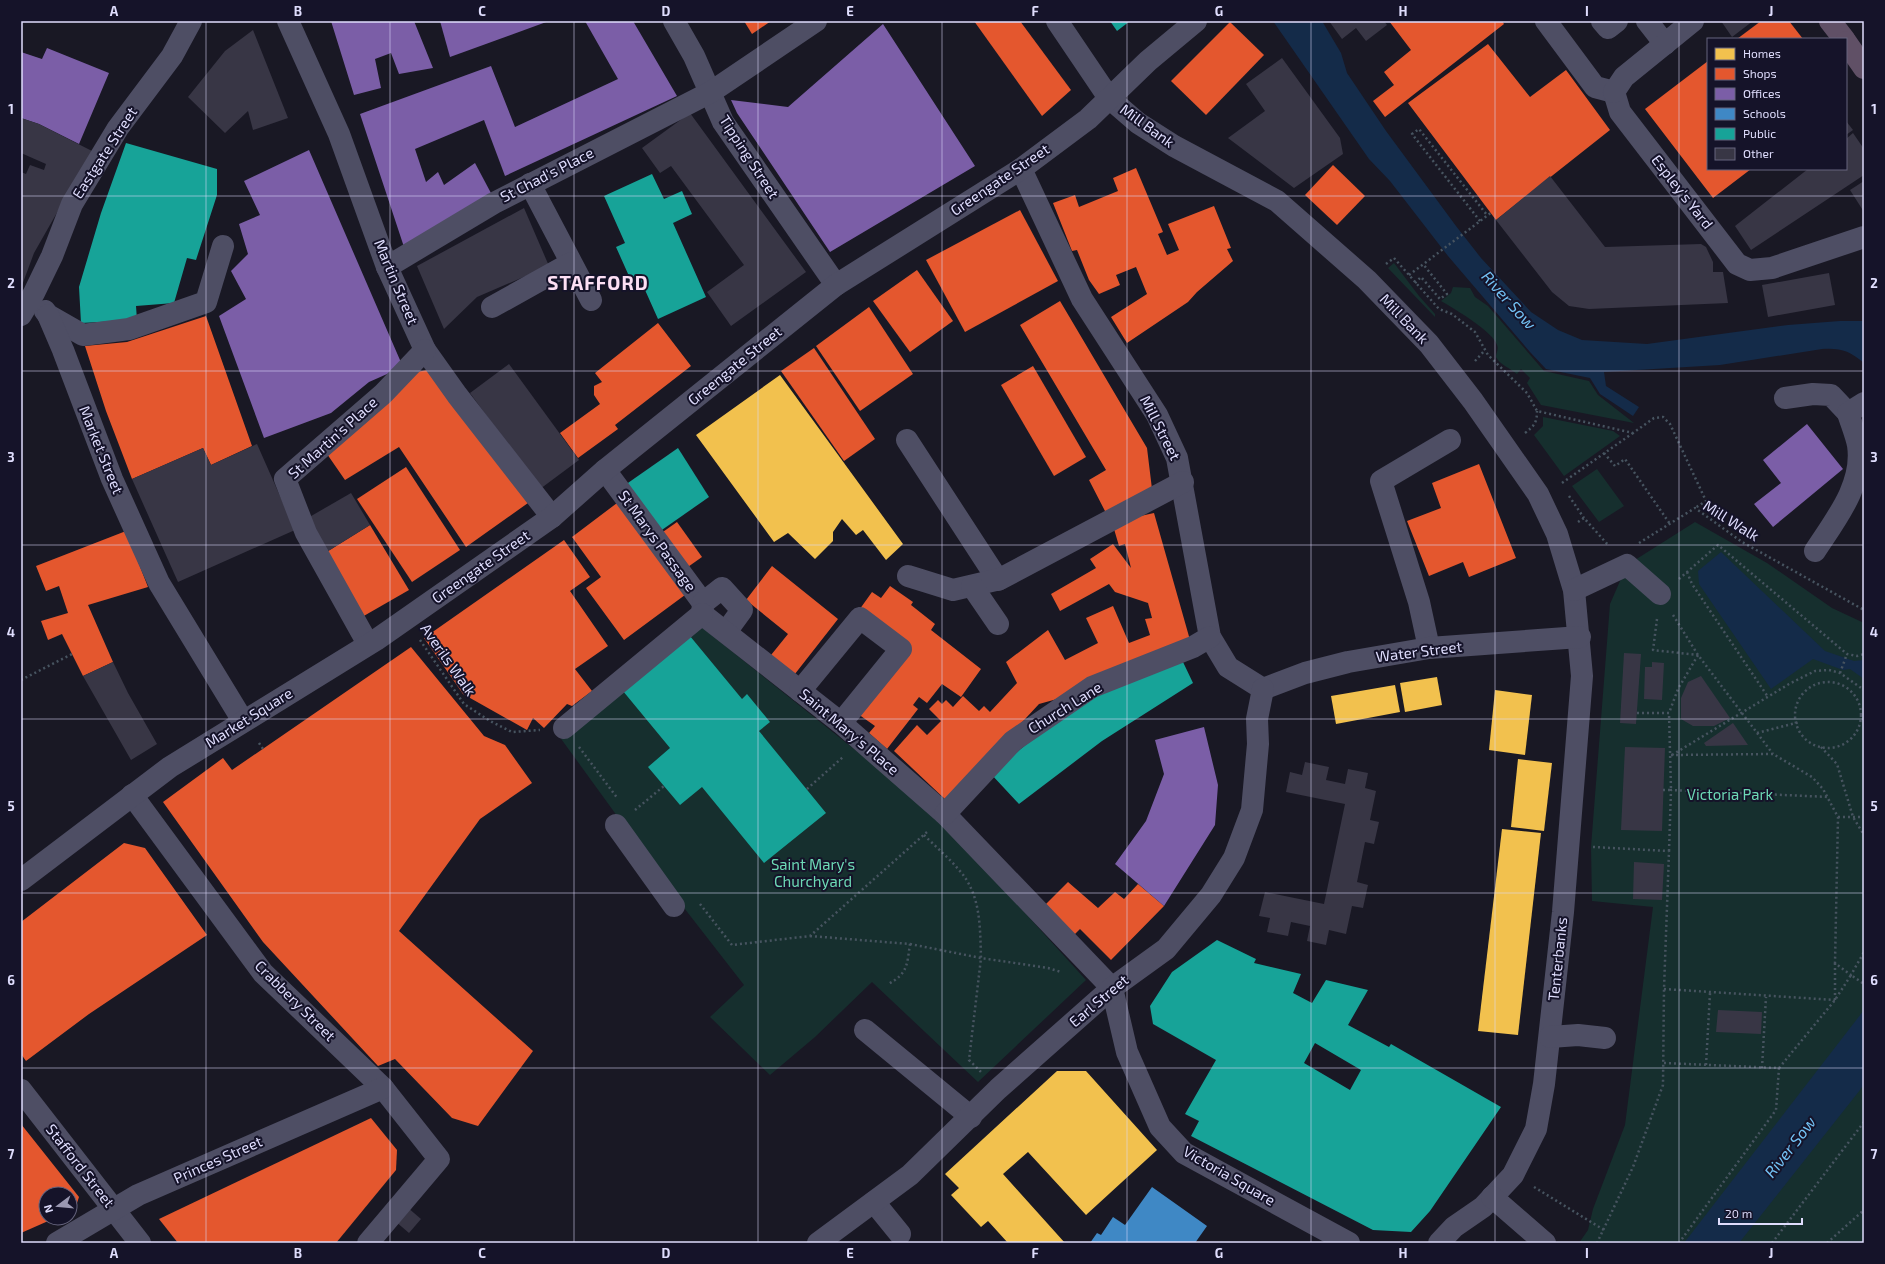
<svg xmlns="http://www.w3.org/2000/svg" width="1885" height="1264" font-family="'Exo 2',sans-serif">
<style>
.green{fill:#162f2e}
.water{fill:#142b49}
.homes{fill:#f2c14e}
.shops{fill:#e4572e}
.offices{fill:#7b5ea7}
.schools{fill:#3f88c5}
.public{fill:#17a398;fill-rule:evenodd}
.building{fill:#383645}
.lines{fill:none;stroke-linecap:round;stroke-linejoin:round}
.path{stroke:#475460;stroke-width:2.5;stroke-dasharray:2 3;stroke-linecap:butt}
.minor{stroke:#4e4e64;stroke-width:22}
.highway{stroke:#605066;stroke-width:22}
.grid{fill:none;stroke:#dfddfd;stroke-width:1;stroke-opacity:0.55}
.labels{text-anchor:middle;stroke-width:4;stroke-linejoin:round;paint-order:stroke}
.street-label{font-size:15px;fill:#dfddfd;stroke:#151329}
.park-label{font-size:15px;fill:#6dd9b6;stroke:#151329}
.water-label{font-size:16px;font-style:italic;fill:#73c2f5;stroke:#151329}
.district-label{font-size:19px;font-weight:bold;letter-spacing:1px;fill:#fddff4;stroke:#151329}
.neatline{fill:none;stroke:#dfddfd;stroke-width:1.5}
.grid-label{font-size:13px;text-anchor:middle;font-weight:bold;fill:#dfddfd}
</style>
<rect width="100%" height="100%" fill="#191824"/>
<g class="green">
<polygon points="1394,263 1419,296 1435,314 1435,317 1388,268"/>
<path d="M1453,287L1470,288L1475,297L1488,306L1544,371L1589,381L1598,395L1634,423L1541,405L1527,383L1530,378L1521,369L1517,374C1510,368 1500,365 1496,357C1496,353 1499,349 1497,345C1494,332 1453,308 1441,301L1451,293Z"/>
<polygon points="1543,417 1613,431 1620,436 1564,476 1534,435 1543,426"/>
<polygon points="1597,469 1624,506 1599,522 1572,486"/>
<polygon points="1695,522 1767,563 1832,608 1864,623 1864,1243 1579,1243 1588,1230 1593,1209 1625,1125 1653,907 1592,901 1591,847 1610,604 1627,565"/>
<polygon points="689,617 904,789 957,838 1086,980 978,1082 872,982 815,1037 770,1075 710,1017 744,985 681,904 559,736"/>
</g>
<g class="water">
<path d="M1273,21H1322L1341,53L1347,73L1386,131L1456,226L1481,258L1531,312L1558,330L1582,340L1647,344L1788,325L1840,321H1864V363C1849,351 1842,348 1822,349L1720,365L1604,372L1606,386L1639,407L1633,416L1600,394L1590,378L1546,369L1530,352L1448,256L1390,181L1369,159Z"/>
<polygon points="1721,552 1825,651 1854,661 1864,660 1864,679 1850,669 1843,670 1813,659 1771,689 1699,584 1698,571"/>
<polygon points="1864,1010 1864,1084 1860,1090 1739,1243 1684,1243"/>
</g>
<g class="homes">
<polygon points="780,375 903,544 886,560 863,530 856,535 842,519 833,532 833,541 815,559 788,533 774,542 696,435"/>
<polygon points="1437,677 1442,705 1405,712 1400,683"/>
<polygon points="1395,685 1400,712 1336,724 1331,696"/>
<polygon points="1495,690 1532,695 1525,755 1489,750"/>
<polygon points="1518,759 1552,763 1544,831 1511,827"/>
<polygon points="1502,829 1541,833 1518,1035 1478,1031"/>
<polygon points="1057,1071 1086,1071 1157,1150 1086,1215 1028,1152 1003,1174 1065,1243 1008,1243 988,1221 981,1227 951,1195 959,1188 945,1174"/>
</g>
<g class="shops">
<polygon points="744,21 771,21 752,34"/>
<polygon points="974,21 1020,21 1071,90 1042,116"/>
<polygon points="1389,21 1502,21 1504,24 1385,117 1373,101 1394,85 1384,72 1411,50"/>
<polygon points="1761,21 1789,21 1803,39 1737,39"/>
<polygon points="1230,22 1264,55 1206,115 1171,81"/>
<polygon points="1488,44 1530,97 1566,70 1610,130 1496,220 1408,103"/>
<polygon points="1708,61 1708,169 1751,169 1713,198 1645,109"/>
<polygon points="1333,165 1365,196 1337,225 1305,195"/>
<polygon points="1136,168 1163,232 1158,234 1167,255 1179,250 1168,224 1214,206 1231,248 1227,249 1233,261 1197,292 1188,302 1127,343 1111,317 1147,294 1136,267 1116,275 1120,285 1099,294 1089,280 1077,250 1072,251 1053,203 1075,195 1079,207 1118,191 1113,178"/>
<polygon points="1020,210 1058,281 965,332 926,260"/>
<polygon points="917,270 953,321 910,352 873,301"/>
<polygon points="1060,301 1147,448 1152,489 1106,513 1089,480 1106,470 1020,325"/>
<polygon points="869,307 913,374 860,411 816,346"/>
<polygon points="206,316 252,446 211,465 203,448 132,479 106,411 85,346 127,342"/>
<polygon points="658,323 691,366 615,425 618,429 578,458 560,433 600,404 594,395 594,386 602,382 595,373"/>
<polygon points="814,348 875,439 844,461 781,371"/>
<polygon points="1033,366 1086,457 1054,476 1001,385"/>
<polygon points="428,370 528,503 466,547 399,447 345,480 327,454 416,372"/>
<polygon points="1479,464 1516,558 1469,577 1463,562 1429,576 1407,521 1441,508 1432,483"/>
<polygon points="406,467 460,550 412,582 357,499"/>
<polygon points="621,500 689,592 624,640 586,588 601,577 572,537"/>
<polygon points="1154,513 1190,640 1057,699 1039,704 948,802 894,751 917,725 927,735 941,721 929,709 938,700 942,704 946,700 953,707 963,696 979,711 984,706 990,712 1017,683 1006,662 1048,630 1065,660 1098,643 1086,618 1113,606 1129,643 1150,635 1145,619 1152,618 1148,603 1115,592 1109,584 1060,611 1051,594 1096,568 1090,559 1113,544 1131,568 1125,544 1119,546 1114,529 1136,517"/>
<polygon points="677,522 702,557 685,569 660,534"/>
<polygon points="370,525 409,590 362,617 325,553"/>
<polygon points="126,531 148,587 88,605 113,662 83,676 62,634 48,640 41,621 68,613 59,586 46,591 36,566"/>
<polygon points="564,540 590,577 570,591 608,646 575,669 592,691 572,706 567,704 544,728 533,718 527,730 463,694 424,638"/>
<polygon points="772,566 838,619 791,679 767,660 788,634 746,600"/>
<polygon points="890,586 913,602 911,605 935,624 931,630 981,669 961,697 942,684 927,703 919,697 913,705 918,709 887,749 869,733 875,726 858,714 908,651 857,613 872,592 881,598"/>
<polygon points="411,647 484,736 505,745 532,783 480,819 399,931 533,1051 478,1126 452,1118 395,1059 378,1066 263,942 163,802 223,758 232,770"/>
<polygon points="124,843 145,848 207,935 89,1014 26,1061 21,1054 21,922"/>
<polygon points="1068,882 1098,908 1115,892 1124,899 1138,884 1164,906 1111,960 1080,929 1072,937 1043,907"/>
<polygon points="371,1118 397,1150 396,1170 336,1243 178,1243 159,1219"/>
<polygon points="21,1124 79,1197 75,1209 70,1211 70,1194 46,1194 46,1218 55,1218 21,1233"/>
</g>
<g class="offices">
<polygon points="331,21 414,21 433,68 399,74 391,53 375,59 381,88 354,95"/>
<polygon points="440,21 549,21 450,57"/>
<polygon points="585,21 633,21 677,96 505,176 484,120 415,149 426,182 438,172 444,185 475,163 492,195 404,247 360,114 491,66 515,127 618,79"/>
<polygon points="883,24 975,166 830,252 737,113 731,100 788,107"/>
<polygon points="47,48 109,73 79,144 39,124 21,118 21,52 42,59"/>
<polygon points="309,150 403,367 369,382 331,413 264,438 219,316 246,299 231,271 248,254 239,224 260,215 244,181"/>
<polygon points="1807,424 1843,469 1773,527 1754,504 1781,483 1763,460"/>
<polygon points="1204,727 1218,785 1215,825 1164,906 1115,864 1146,821 1164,774 1155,740"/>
</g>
<polygon class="schools" points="1152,1187 1207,1226 1195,1243 1090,1243 1097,1233 1101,1235 1113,1217 1125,1225"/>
<g class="public">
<polygon points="1110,21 1130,21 1117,31"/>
<polygon points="126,143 217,169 217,195 196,260 187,258 174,303 136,306 137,320 81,323 79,287 101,213"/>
<polygon points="652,174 664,199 682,191 692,214 673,223 706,297 658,319 641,281 633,285 616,247 625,243 604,196"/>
<polygon points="678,448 709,497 659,532 625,485"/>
<polygon points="685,630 742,699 747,694 770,722 759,731 826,813 764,863 702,787 680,805 648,767 670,748 618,685"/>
<polygon points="1183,662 1193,683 1102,741 1019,804 991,774 1048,726 1106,690"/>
<path d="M1217,940L1256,959L1254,963L1301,974L1293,993L1312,1003L1326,980L1368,990L1348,1025L1389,1047L1391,1044L1501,1107L1430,1211L1411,1232L1373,1230L1191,1136L1199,1121L1185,1114L1216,1060L1153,1024L1150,1006L1172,972ZM1315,1043L1361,1070L1350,1090L1304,1063Z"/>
</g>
<g class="building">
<polygon points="1329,21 1384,21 1387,25 1366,41 1356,28 1342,39"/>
<polygon points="1721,21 1753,21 1732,37"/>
<polygon points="253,30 288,118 253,130 248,111 225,133 188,97 225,51"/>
<polygon points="1282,58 1340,138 1343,154 1294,188 1228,138 1265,111 1246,84"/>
<polygon points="690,113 806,272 731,326 707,292 744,265 671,166 660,173 642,148"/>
<polygon points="21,118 39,124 92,151 34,253 21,288 21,172 26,174 30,165 44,170 46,164 21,153"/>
<polygon points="1846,121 1853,130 1846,135"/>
<polygon points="1853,133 1864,149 1864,175 1751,250 1735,226 1808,169 1846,169 1846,139"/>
<polygon points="1550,176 1605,247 1701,244 1706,247 1713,262 1713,272 1723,272 1728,303 1589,309 1569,306 1552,292 1496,220"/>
<polygon points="1864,181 1864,212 1850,190"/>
<polygon points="524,208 549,266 477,297 444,329 417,266"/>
<polygon points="1829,273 1835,305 1768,317 1762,285"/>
<polygon points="509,364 579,460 540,489 470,393"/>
<polygon points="257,444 295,530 178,582 132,479 203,448 211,465"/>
<polygon points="351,493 370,525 325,553 306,519"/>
<polygon points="1624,653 1641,654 1636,724 1620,723"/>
<polygon points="113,662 128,693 157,744 131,760 83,676"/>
<polygon points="1652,662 1664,663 1662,700 1644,699 1645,667 1652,667"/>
<polygon points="1701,676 1730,718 1714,726 1693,726 1681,719 1681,698 1688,682"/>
<polygon points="1733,723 1748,745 1706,746 1704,743"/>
<polygon points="1625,747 1665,748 1662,831 1621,830"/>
<polygon points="1305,762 1329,767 1326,780 1345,784 1348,769 1368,773 1365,788 1376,791 1370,820 1379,822 1374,844 1365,842 1357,882 1368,885 1363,908 1352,906 1346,934 1329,930 1326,945 1307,941 1310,926 1291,922 1288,936 1267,932 1270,918 1259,916 1265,892 1324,904 1345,804 1286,792 1290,772 1302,775"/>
<polygon points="1634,862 1664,864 1662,900 1633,899"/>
<polygon points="1718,1010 1762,1012 1761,1034 1716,1032"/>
<polygon points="407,1207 421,1219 409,1233 395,1221"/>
</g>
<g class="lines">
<g class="path">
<polyline points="1480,221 1412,134 1419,129 1487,215"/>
<polyline points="1386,264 1394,258 1439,309 1452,314 1475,332 1488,355 1527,393 1537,411 1633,433 1654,418 1663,417 1670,424 1706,501 1695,508"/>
<polyline points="1409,275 1492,212"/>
<polyline points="1415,283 1421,277 1440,299 1447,294 1423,264"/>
<polyline points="1475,361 1485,350"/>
<path d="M1525,433C1534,426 1537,423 1537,411"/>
<polyline points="1604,453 1615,466 1625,459 1670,524"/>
<polyline points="1562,483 1633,433"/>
<polyline points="1569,496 1584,518"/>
<polyline points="1578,522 1584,518 1609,546"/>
<polyline points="1639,543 1695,508 1742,542 1864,610"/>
<polyline points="1687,572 1692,584 1768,697"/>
<polyline points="1679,579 1718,545 1847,654 1857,656 1864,654"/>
<polyline points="1673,615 1698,655 1773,754"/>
<polyline points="1657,619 1653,650 1698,655"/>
<polyline points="420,640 464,704 490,721 512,732 540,730"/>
<polyline points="1840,673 1847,654"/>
<polyline points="21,680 72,654"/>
<circle cx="1828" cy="715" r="33"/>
<polyline points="1637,713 1669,713 1678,689 1698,655"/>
<polyline points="1757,733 1800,722"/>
<polyline points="259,743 263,749"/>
<polyline points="579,747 618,799"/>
<polyline points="1821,747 1837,764 1853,817 1864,835"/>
<polyline points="1671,755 1773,754 1812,777 1823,789 1838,817 1835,963 1851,975 1864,952"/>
<polyline points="1672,755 1789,684 1815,671 1829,670 1840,673 1864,690"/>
<polyline points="807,789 843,757"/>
<polyline points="1663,790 1671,790 1669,713"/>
<polyline points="635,810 664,786"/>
<polyline points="1838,817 1864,817"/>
<path d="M924,835C936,847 949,858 959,870C981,894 980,927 981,958L1048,968L1061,972"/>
<polyline points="1593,847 1669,851 1664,989 1663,1085 1633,1167 1597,1243"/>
<polyline points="1669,851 1671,790 1829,797"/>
<polyline points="700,904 732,945 810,936 927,832"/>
<path d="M810,936L910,944C907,964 908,974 888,984"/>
<polyline points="910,944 981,958 969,1060 981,1072"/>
<polyline points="1835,963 1835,1000"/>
<polyline points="1664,989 1835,1000"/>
<polyline points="1664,1063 1779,1068 1776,1110 1679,1243"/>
<polyline points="1706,1065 1710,993"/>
<polyline points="1762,1068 1766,997"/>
<polyline points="1779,1068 1835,1000 1851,975 1864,984"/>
<polyline points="1534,1187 1604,1230"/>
<polyline points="1772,1243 1864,1122"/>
<polyline points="1827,1243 1864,1210"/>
</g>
<g class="minor">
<polyline points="288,21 339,134 387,267 425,350 457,395 552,517"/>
<polyline points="674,21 694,56 723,122 836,285"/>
<polyline points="1057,21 1109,98 1138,123 1174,146 1277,201 1367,280 1429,344 1473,401 1538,494 1557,534 1574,590 1582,676 1563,912 1544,1084 1536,1129 1513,1175 1483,1207 1454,1227 1439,1243"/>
<polyline points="1546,21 1595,87 1614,92"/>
<polyline points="1602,21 1608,28 1617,21"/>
<polyline points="1647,21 1665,44"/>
<polyline points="1614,92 1620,112 1737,264 1750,270 1772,268 1864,237"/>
<polyline points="1614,92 1624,77 1693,21"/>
<polyline points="1021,169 1082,299 1157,415 1177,458 1210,637 1228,667 1263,689"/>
<polyline points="530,184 591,300"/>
<polyline points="387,267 494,203 711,92 816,21"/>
<polyline points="492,307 571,263"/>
<polyline points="45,311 48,315 83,335 129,329 206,302 223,246"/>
<polyline points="21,315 34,293 52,256 72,204 118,128 172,56 191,21"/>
<polyline points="48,315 63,350 112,479 159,583 243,721"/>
<polyline points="1785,398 1813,394 1831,395 1848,413"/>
<polyline points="907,440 998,580"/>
<polyline points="605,470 703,603 702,614"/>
<path d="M1815,551C1835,520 1864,485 1858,445C1856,435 1851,423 1848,413L1864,403"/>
<polyline points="908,576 953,590 1000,579 1183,482"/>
<polyline points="972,586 998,624"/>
<polyline points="1574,590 1627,565 1660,594"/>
<polyline points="703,603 722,588 742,610 726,632"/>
<polyline points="702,614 841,723 945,814 1112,988 1127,1052 1160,1127 1184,1153 1349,1243"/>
<polyline points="368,644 306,533 285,479 383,394 425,350"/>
<polyline points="1429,648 1419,602 1381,481 1450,440"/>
<polyline points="1263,689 1305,673 1348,662 1429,648 1580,637"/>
<polyline points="800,691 860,618 901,649 841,723"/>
<polyline points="564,728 702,614"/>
<polyline points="132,795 263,973 383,1088 439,1159 368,1243"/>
<polyline points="945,814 1013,741 1092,687 1193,647 1210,637"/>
<polyline points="616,825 674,906"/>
<polyline points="21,880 170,767 376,640 552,517 605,470 836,285 1021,169 1088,119 1148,61 1196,21"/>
<polyline points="865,1030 971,1117"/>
<polyline points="1550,1037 1578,1035 1605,1038"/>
<polyline points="21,1090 140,1243"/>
<polyline points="1492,1197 1545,1243"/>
<polyline points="874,1202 900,1234"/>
<polyline points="57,1243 138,1195 383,1088"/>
<polyline points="818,1243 910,1175 998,1089 1112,988 1166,949 1211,895 1234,858 1252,810 1258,744 1257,719 1263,689"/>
</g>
<g class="highway">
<polyline points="1830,21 1844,39"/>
<polyline points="1846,42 1864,68"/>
</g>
</g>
<path class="grid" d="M206,21V1243M390,21V1243M574,21V1243M758,21V1243M942,21V1243M1127,21V1243M1311,21V1243M1495,21V1243M1679,21V1243M21,196H1864M21,371H1864M21,545H1864M21,719H1864M21,893H1864M21,1068H1864"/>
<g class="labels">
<g class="street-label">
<text transform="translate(1147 126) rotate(36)" y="5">Mill Bank</text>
<text transform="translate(105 153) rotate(-57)" y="5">Eastgate Street</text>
<text transform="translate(749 157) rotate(57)" y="5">Tipping Street</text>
<text transform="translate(547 175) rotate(-27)" y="5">St Chad's Place</text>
<text transform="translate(1000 180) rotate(-34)" y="5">Greengate Street</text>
<text transform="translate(1682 192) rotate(52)" y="5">Espley's Yard</text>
<text transform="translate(396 282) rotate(67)" y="5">Martin Street</text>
<text transform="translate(1404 319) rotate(46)" y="5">Mill Bank</text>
<text transform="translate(735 366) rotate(-39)" y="5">Greengate Street</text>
<text transform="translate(1160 428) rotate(63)" y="5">Mill Street</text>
<text transform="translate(333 438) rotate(-42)" y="5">St Martin's Place</text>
<text transform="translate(101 450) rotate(68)" y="5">Market Street</text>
<text transform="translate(1731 521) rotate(32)" y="5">Mill Walk</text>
<text transform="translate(657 541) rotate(54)" y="5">St Marys Passage</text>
<text transform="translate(481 567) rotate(-35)" y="5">Greengate Street</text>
<text transform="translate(1419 652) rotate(-7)" y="5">Water Street</text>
<text transform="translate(448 660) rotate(55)" y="5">Averils Walk</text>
<text transform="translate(1065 708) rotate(-32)" y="5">Church Lane</text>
<text transform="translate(249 718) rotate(-32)" y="5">Market Square</text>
<text transform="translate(849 732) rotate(40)" y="5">Saint Mary's Place</text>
<text transform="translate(1558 959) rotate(-84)" y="5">Tenterbanks</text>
<text transform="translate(295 1001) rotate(45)" y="5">Crabbery Street</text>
<text transform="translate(1099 1001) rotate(-40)" y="5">Earl Street</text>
<text transform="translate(218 1160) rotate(-24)" y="5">Princes Street</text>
<text transform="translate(80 1166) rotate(52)" y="5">Stafford Street</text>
<text transform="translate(1229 1176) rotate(30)" y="5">Victoria Square</text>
</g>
<g class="park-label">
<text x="1730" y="800">Victoria Park</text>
<text x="813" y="870">Saint Mary's<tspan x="813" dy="17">Churchyard</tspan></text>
</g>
<g class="water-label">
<text transform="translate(1509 300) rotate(48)" y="6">River Sow</text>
<text transform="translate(1790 1147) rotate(-52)" y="6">River Sow</text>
</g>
<g class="district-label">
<text x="598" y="290">STAFFORD</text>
</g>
</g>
<rect width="1885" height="1264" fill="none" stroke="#151329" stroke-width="44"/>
<rect x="1707" y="38" width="140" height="132" fill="#151329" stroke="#66647e"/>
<rect x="1715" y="48" width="20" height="12" fill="#f2c14e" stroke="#66647e"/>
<text x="1743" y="58" font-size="12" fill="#dfddfd">Homes</text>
<rect x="1715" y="68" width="20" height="12" fill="#e4572e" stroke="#66647e"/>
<text x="1743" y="78" font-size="12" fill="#dfddfd">Shops</text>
<rect x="1715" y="88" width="20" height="12" fill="#7b5ea7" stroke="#66647e"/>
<text x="1743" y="98" font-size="12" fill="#dfddfd">Offices</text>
<rect x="1715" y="108" width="20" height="12" fill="#3f88c5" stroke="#66647e"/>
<text x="1743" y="118" font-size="12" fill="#dfddfd">Schools</text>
<rect x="1715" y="128" width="20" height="12" fill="#17a398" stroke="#66647e"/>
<text x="1743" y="138" font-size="12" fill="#dfddfd">Public</text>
<rect x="1715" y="148" width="20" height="12" fill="#383645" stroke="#66647e"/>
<text x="1743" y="158" font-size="12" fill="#dfddfd">Other</text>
<g transform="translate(58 1206) rotate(254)"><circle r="19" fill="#151329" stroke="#66647e"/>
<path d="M0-3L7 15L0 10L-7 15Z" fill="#9a98b1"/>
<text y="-6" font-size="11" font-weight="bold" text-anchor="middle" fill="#dfddfd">N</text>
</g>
<path d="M1719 1218v6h83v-6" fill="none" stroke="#dfddfd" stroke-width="2"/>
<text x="1725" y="1218" font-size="12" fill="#dfddfd" stroke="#151329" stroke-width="3" paint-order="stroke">20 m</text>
<rect x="22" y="22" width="1841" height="1220" class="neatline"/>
<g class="grid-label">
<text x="114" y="16">A</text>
<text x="298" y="16">B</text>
<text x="482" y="16">C</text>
<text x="666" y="16">D</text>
<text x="850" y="16">E</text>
<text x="1035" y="16">F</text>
<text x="1219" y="16">G</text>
<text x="1403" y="16">H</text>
<text x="1587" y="16">I</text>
<text x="1771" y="16">J</text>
<text x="11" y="114">1</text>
<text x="1874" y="114">1</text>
<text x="11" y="288">2</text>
<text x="1874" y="288">2</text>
<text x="11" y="462">3</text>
<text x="1874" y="462">3</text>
<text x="11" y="637">4</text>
<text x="1874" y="637">4</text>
<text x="11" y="811">5</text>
<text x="1874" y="811">5</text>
<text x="11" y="985">6</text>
<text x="1874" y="985">6</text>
<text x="11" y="1159">7</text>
<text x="1874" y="1159">7</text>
<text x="114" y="1258">A</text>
<text x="298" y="1258">B</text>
<text x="482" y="1258">C</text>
<text x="666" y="1258">D</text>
<text x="850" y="1258">E</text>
<text x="1035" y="1258">F</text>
<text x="1219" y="1258">G</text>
<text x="1403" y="1258">H</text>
<text x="1587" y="1258">I</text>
<text x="1771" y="1258">J</text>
</g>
</svg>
